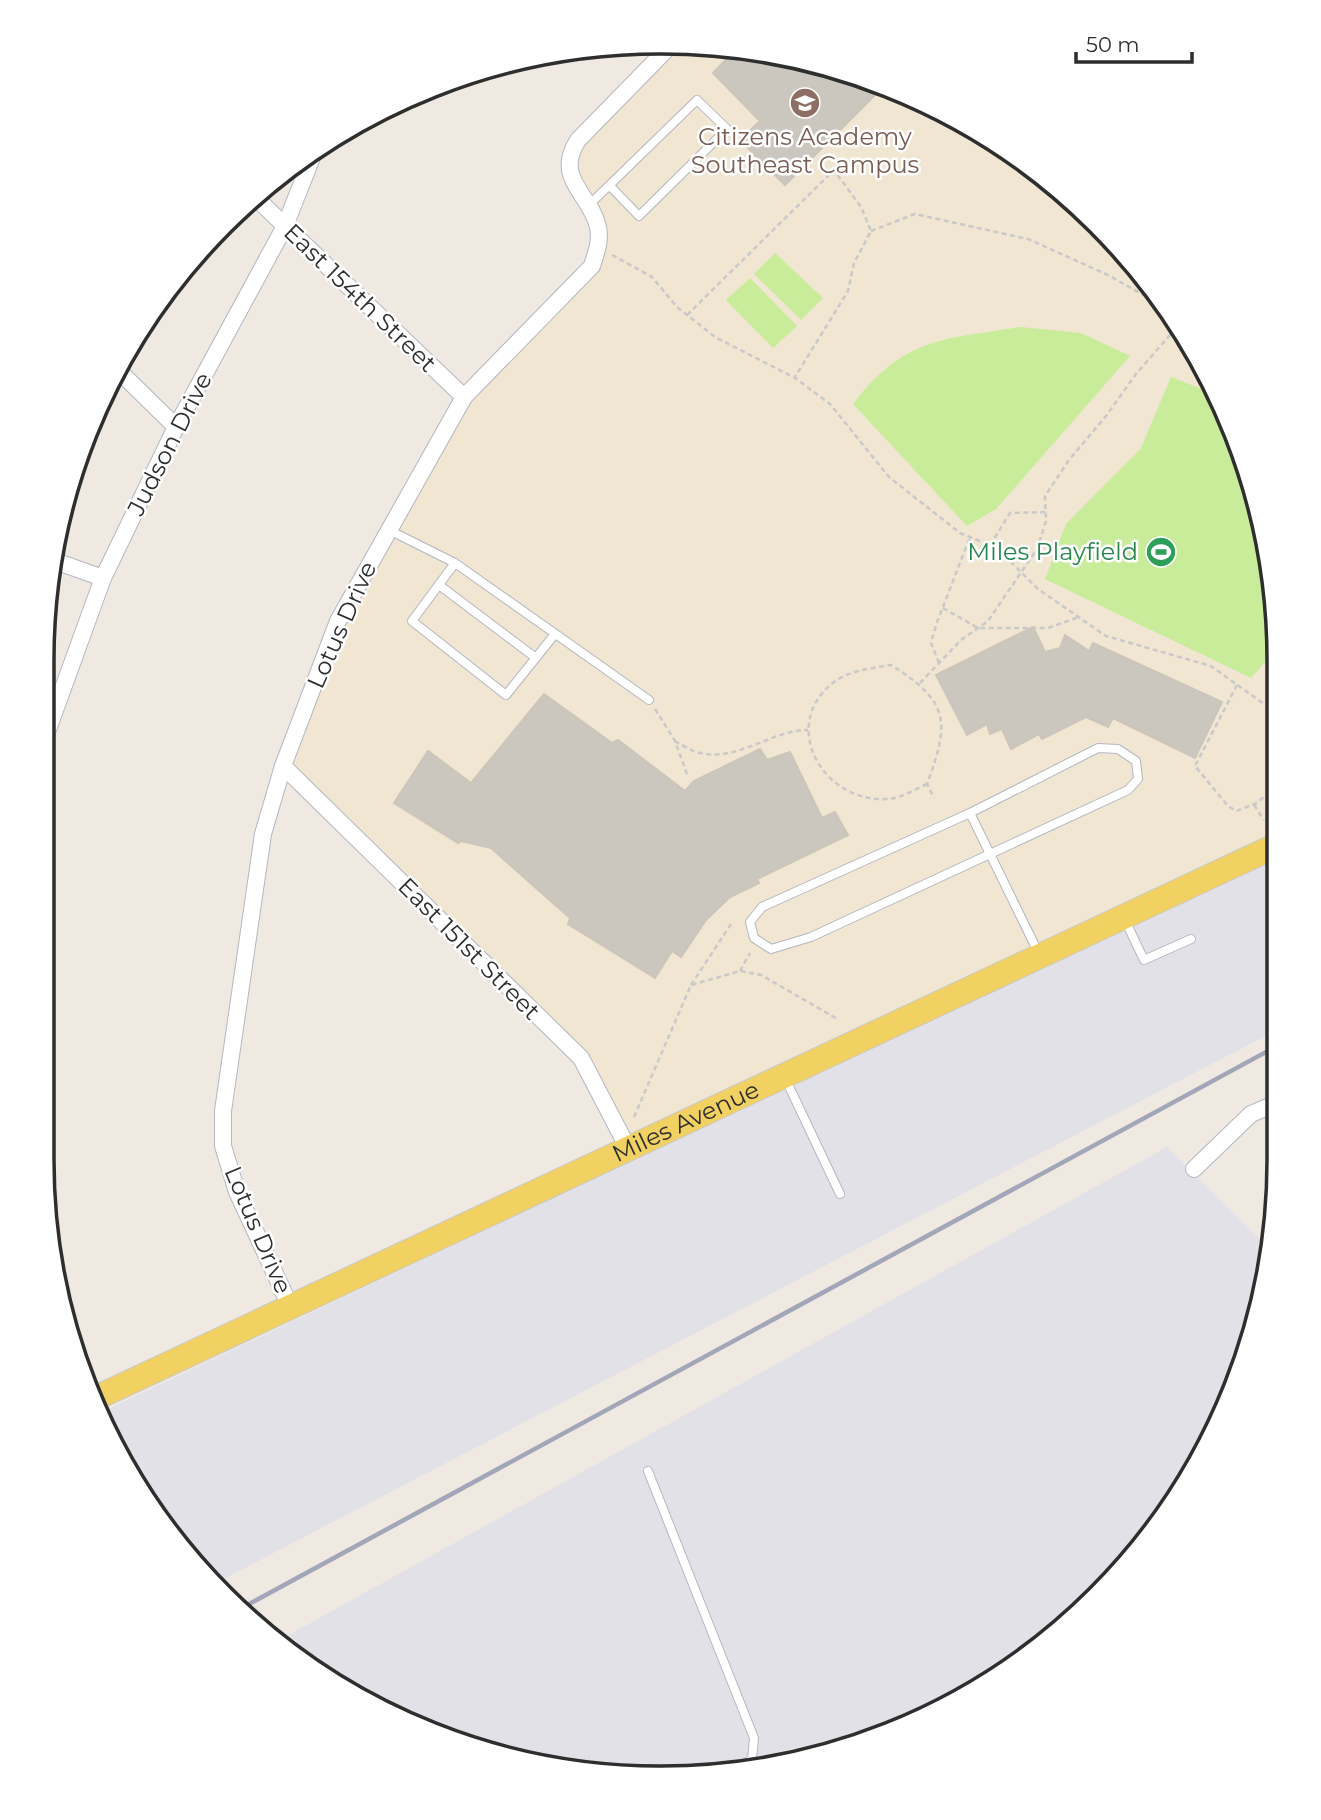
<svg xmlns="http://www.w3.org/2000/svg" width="1321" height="1820" font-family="Montserrat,sans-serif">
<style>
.industrial{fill:#e3e1e8}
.education{fill:#f0e6d1}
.pitch{fill:#c9ec9a}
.building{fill:#cbc7bf;stroke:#cbc5ba;stroke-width:2}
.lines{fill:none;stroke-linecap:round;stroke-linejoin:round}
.lane-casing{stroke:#b4b7c1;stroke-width:10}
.street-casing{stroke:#b4b7c1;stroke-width:18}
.primary-casing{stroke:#c9c9c9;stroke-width:26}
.path{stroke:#c9c9c9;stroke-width:2.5;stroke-dasharray:5 3.5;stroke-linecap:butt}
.lane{stroke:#fff;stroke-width:8}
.street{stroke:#fff;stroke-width:16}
.primary{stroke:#f2d163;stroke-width:24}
.rail{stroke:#a3a6b8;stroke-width:4.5}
.labels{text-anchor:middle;stroke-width:5;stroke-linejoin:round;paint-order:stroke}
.education-label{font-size:24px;fill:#785e54;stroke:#fff}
.street-label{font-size:24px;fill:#2e2e2e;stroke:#fff}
.leisure-label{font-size:24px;fill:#27864d;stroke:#fff;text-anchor:end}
.rim{fill:none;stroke:#2e2e2e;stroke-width:3.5}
</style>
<rect width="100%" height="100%" fill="#efe9e1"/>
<g class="industrial">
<polygon points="1275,855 1277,1030 216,1583 146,1503 104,1411"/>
<polygon points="1167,1147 1270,1249 1258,1320 1215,1433 1126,1567 1037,1650 897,1731 741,1773 540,1766 387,1714 278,1641"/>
</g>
<polygon class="education" points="671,45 741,47 859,75 969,125 1068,195 1151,284 1232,423 1274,579 1275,845 629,1150 581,1058 283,766 338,621 464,397 592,266 599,243 570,151"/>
<g class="pitch">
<polygon points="775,253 823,298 801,320 754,274"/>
<polygon points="750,278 797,326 773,348 726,300"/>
<path d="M1020,327L1081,333L1130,356L996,509L967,526L853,404C905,337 942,340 1020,327Z"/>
<polygon points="1171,377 1215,394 1232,423 1274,579 1274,652 1251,678 1045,579 1066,524 1141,448"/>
</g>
<g class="building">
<polygon points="738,47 859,75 884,86 785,185 740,140 760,121 713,73"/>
<polygon points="1033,627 1045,652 1060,648 1065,635 1089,651 1093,643 1222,702 1195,758 1113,718 1108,727 1086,717 1042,739 1039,734 1011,749 1002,729 990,734 987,724 967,735 936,675"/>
<polygon points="544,694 612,743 618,740 685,791 694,781 760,749 767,760 790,752 822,818 835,812 848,835 757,879 759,883 730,897 706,920 681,957 672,951 655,978 568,924 570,918 491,848 461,841 458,843 394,803 428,751 471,783"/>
</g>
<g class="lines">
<g class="lane-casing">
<g id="lane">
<polyline points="589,205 697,100 727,129 639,216 610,186"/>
<polyline points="387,529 455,563 649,700"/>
<polyline points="455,563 412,621 506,695 555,634"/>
<polyline points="439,585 536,658"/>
<polygon points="1098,748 1118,749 1136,761 1138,779 1128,790 811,937 771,949 754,938 750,922 762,907 970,813"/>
<polyline points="970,813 1039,954"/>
<polyline points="1125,920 1144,960 1191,939"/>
<polyline points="786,1080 840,1194"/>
<polyline points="648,1471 754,1738 752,1759 731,1772"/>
</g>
</g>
<g class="street-casing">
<g id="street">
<polyline points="257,199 464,397"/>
<polyline points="121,373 176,427"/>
<polyline points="55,561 103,578"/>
<polyline points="42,746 103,578 176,427 285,226 315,150"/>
<polyline points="283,766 581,1058 629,1150"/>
<polyline points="1194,1169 1251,1114 1277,1103"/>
<path d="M290,1306L237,1192L223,1146V1111L263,834L283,766L338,621L464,397L592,266C596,253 601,241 598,227C591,194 553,179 578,140L671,45"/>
</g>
</g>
<g class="primary-casing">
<g id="primary">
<path id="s1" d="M98,1397L1275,846"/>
</g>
</g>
<g class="path">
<polyline points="871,231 915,214 1028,239 1110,276 1145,296 1175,325"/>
<polyline points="612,255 652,277 677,307 715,337 795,378 830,404 889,477 960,533 997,548 1038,589 1106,636 1211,666 1275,712"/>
<polyline points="687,315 834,170 861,207 871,231 854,263 848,291 795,377"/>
<polyline points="990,545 1010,513 1045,512"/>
<polyline points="943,608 978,628 1048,628 1079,617"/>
<polyline points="939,663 931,643 936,625 970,537"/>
<polyline points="920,683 961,640 988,621 1037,549 1046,521 1045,496 1069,460 1106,416 1136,374 1176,328"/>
<polyline points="1237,685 1195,766 1228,806 1236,811 1257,803 1275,787"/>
<polyline points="655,709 675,741 688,777"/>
<path d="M675,741C682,745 691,751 700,753C737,762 772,730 808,730"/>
<path d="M927,784C915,789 900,799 887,799C823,803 778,725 834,682C850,670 873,668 891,665C950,702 950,722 927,784L934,798"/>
<polyline points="1254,805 1264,820"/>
<polyline points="740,971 750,953"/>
<polyline points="691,985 733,921"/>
<polyline points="634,1117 691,985 740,971 761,975 839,1020"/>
</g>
<use href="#lane" class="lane"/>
<use href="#street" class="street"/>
<use href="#primary" class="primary"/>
<polyline class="rail" points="240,1609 1277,1046"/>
</g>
<defs>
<g id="school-disc" transform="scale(1.575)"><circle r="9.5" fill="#8d6e63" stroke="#fff"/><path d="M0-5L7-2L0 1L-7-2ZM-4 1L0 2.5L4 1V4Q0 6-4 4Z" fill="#fff"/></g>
<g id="stadium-disc" transform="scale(1.575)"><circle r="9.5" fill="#2e9e5b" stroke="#fff"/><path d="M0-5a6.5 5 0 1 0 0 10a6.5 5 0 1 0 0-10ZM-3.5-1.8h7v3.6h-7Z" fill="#fff"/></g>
</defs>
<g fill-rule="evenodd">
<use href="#school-disc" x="805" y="103"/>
<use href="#stadium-disc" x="1161" y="552"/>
</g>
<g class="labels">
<g class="education-label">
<text x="805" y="145">Citizens Academy<tspan x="805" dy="28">Southeast Campus</tspan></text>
</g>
<g class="street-label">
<text transform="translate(360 298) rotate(44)" y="8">East 154th Street</text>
<text transform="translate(170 444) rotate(-63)" y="8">Judson Drive</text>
<text transform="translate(342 625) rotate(-66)" y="8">Lotus Drive</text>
<text transform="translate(469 949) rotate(45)" y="8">East 151st Street</text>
<text dy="8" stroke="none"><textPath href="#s1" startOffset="649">Miles Avenue</textPath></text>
<text transform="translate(258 1230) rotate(67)" y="8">Lotus Drive</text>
</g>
<g class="leisure-label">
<text x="1138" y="560">Miles Playfield</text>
</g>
</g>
<path d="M0 0H1321V1820H0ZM660 54H661A606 606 0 0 1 1267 660V1160A606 606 0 0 1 661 1766H660A606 606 0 0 1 54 1160V660A606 606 0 0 1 660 54Z" fill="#fff" fill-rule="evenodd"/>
<path class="rim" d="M660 54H661A606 606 0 0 1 1267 660V1160A606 606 0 0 1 661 1766H660A606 606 0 0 1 54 1160V660A606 606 0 0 1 660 54Z"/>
<path d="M1076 52v10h116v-10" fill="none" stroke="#2e2e2e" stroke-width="3.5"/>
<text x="1086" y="52" font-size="21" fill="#2e2e2e" stroke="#ffffff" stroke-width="5" paint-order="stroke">50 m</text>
</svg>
